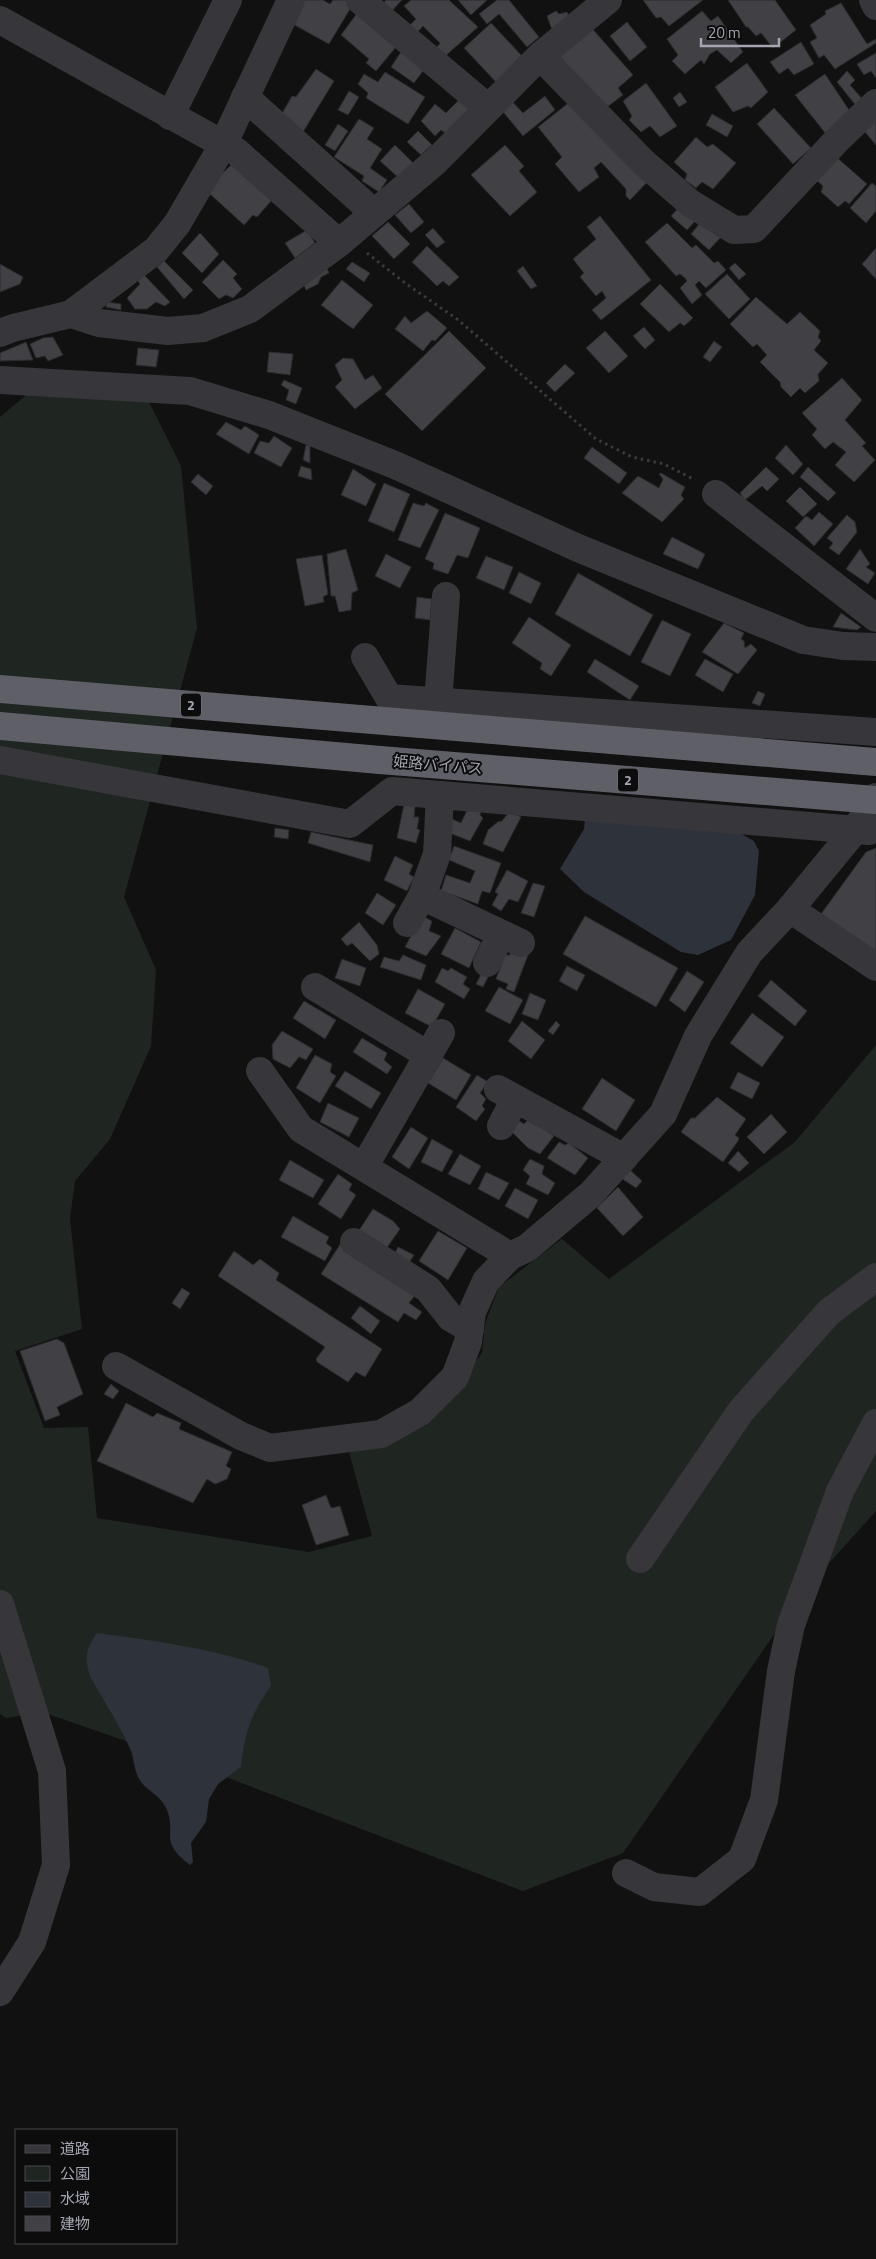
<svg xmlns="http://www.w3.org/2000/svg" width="876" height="2259" font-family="'Titillium Web','Noto Sans JP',sans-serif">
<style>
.green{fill:#1f2622}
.water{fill:#2e323b}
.building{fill:#404045;stroke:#2b2b2e}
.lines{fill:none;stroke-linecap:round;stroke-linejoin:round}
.path{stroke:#3a3a3f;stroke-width:3;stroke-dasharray:2.5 4;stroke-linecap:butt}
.minor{stroke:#37373b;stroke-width:28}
.highway{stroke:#5f5f67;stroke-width:28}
.highway-bridge{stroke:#5f5f67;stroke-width:28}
.labels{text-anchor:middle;stroke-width:4;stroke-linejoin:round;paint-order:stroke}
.shield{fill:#0c0c0d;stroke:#767780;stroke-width:1}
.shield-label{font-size:14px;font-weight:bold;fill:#a3a5b1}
.street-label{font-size:15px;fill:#a3a5b1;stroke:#0c0c0d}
</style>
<rect width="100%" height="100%" fill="#111112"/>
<polygon class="green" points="37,386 149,402 181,466 197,628 124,897 156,970 151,1046 110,1139 75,1181 70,1219 82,1329 15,1351 44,1428 88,1427 97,1518 309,1552 372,1536 349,1452 426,1425 482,1353 485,1324 499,1287 562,1239 609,1279 795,1142 876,1045 876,1511 804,1591 623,1853 523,1891 192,1764 42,1712 6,1718 0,1714 0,417"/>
<g class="water">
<polygon points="587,801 685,803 754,841 759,851 755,895 731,940 698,955 681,952 584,892 560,869 584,829"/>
<path d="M97,1633C155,1641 213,1648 268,1668L271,1686C250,1715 245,1732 241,1767L218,1784L209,1799L206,1822L191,1843L193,1862L190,1865C157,1840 178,1834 166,1808C160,1794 144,1790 138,1777C134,1768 134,1759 131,1751C120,1725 103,1700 90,1676C84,1657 86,1649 97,1633Z"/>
</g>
<g class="building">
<polygon points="298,0 323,0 330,4 333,0 345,0 353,4 329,44 289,22"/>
<polygon points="386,0 402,0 388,15 380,7"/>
<polygon points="411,0 449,0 478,27 443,58 435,50 440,43 423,26 414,36 407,28 416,19 404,6"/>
<polygon points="458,0 487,0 471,15"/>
<polygon points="497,0 509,0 539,37 527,47 499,14 487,24 479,14"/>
<polygon points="643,0 703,0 669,26 661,17 656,18"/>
<polygon points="728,0 775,0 796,30 773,48 761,33 756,36 748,27 746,27"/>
<polygon points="841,3 867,44 876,39 876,43 835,69 824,55 819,58 810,42 817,38 810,25 826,14 825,11"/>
<polygon points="361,8 401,41 376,71 366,63 369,59 341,35"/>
<polygon points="556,11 559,14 567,12 570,18 552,30 547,16"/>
<polygon points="702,11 711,21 718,16 743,52 731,63 717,50 710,54 704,64 701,60 685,74 672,61 678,55 667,39"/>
<polygon points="627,22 647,47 630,61 610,36"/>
<polygon points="491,23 523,57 496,82 464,48"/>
<polygon points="589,25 633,75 618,88 623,95 603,110 549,57"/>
<polygon points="801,42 814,64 794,75 788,68 779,74 770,62"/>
<polygon points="405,46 429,63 414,83 391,67"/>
<polygon points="876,53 876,78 871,71 864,75 857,64"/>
<polygon points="747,63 768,92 751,108 748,106 733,112 715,87"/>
<polygon points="316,69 334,81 303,132 280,117 292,96 296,97"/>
<polygon points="847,71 855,80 850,85 865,102 858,108 837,82"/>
<polygon points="385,72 425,97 408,124 366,98 368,93 358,84 364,74 378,82"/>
<polygon points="825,74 853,116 826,134 795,95"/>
<polygon points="646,83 677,126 660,137 650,126 641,132 629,120 632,116 623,101"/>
<polygon points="349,91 359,97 348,115 338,110"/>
<polygon points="680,92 687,102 679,107 673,98"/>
<polygon points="463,96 474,106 447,134 441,130 435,136 421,121 435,104 446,113"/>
<polygon points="545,96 555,110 523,136 499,107 509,98 523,113"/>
<polygon points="576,97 653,176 630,200 626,196 626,189 601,162 594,168 599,177 579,192 555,164 562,157 538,127"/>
<polygon points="774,108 811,148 793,164 757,124"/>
<polygon points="876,112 876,145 859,125"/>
<polygon points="712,114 733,126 727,137 706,125"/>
<polygon points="359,119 374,128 367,139 382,149 370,168 387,180 379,192 362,181 364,176 334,157"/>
<polygon points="338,124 348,131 335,151 325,145"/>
<polygon points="418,131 432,145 421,155 407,142"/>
<polygon points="696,137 707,147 713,144 736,163 713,189 702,182 696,188 685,180 687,174 674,162"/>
<polygon points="395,145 415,165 401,180 380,161"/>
<polygon points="505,145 524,166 519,171 537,192 510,216 471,175"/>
<polygon points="834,155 867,184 849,204 845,201 838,207 821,192 823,186 814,178"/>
<polygon points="233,163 271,201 257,217 253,215 244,225 210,194 217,179"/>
<polygon points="872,183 876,186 876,211 866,223 850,208"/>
<polygon points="409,204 424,222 411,233 395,215"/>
<polygon points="682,204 697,219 687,230 671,216"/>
<polygon points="600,216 651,280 601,320 592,310 606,298 602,291 596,296 580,277 584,273 573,259 596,239 587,227"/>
<polygon points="704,218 723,235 709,250 691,234"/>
<polygon points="388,222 410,244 394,259 372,236"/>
<polygon points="667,223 692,248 696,245 714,263 718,261 726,270 706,288 699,281 695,285 702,295 692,304 680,288 687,281 685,278 680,274 676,276 645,242"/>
<polygon points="433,228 445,242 437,248 425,235"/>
<polygon points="307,230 315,243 295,258 285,243"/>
<polygon points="200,233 219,254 202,273 182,253"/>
<polygon points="427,246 459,277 449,286 443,281 437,286 412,262"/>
<polygon points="876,248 876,279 862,264"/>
<polygon points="223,260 237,274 233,278 242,289 233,298 226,295 219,299 202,282"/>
<polygon points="164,261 193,290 184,299 157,267"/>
<polygon points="352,262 370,273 364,282 346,269"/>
<polygon points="735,263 746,274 739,280 729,268"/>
<polygon points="0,264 23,277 20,284 0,292"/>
<polygon points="325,264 329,273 321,277 318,284 306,290 301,277"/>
<polygon points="523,266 537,286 531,289 517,271"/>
<polygon points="727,274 750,299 729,319 705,294"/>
<polygon points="144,275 170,302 165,306 156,302 147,309 135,309 127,298 140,284 138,281"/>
<polygon points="342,280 373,305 353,329 321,305"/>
<polygon points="660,284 693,318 684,326 680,323 669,332 640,304"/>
<polygon points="756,297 787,324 800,312 820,331 818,337 821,341 814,350 828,363 818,374 819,381 805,393 800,388 791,397 781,387 780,382 760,362 767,355 757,344 753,347 730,324"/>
<polygon points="106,302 121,304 121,310 106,307"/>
<polygon points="427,311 447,328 435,341 432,340 423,351 395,329 405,316 411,323"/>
<polygon points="644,327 655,340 645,349 633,336"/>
<polygon points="449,331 486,368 422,431 385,394"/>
<polygon points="605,331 628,356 609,373 586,348"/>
<polygon points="53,337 63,355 48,361 45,356 36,358 30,344 43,338"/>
<polygon points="714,341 722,347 710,362 703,357"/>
<polygon points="26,342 33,360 0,361 0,353"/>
<polygon points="138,348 159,350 156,367 136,365"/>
<polygon points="269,352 293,354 290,375 267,372"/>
<polygon points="343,358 353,359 365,380 373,375 382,388 355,409 335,387 342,380 335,365"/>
<polygon points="565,364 575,373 555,392 546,383"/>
<polygon points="842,378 862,400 845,420 866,443 862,446 875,460 854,482 835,465 846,452 833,442 825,449 812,435 817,429 802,413"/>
<polygon points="284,380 302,388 296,404 286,400 289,390 281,385"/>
<polygon points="226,422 241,430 245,426 259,435 249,454 216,434"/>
<polygon points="274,436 292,448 281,467 254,453 260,441 269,443"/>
<polygon points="306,445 310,446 310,463 303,460"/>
<polygon points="786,445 803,464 793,475 775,458"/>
<polygon points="592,447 627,473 619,484 584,458"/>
<polygon points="301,466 311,469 312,480 298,476"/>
<polygon points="766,467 779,479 767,491 762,486 745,500 740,493"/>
<polygon points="808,467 836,493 828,501 800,477"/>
<polygon points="353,469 376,484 366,506 341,495"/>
<polygon points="661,473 685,487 681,495 684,499 662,522 622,493 638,476 659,488 663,479 659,474"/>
<polygon points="198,474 213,486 206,495 191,482"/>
<polygon points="384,483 410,494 394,532 368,521"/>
<polygon points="800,487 817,504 803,517 786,501"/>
<polygon points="413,503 424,506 426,503 439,510 420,548 398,540"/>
<polygon points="819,512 833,524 814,546 795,528 806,516 812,520"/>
<polygon points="445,513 480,528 468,558 457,555 448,574 433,569 434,563 425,559"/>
<polygon points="847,515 855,522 857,532 839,555 829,548 833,543 827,538"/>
<polygon points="672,537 705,554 698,569 663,554"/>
<polygon points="346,549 358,590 352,593 351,610 339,612 335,596 331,596 327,554"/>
<polygon points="860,549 870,564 866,567 875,573 868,584 846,569"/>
<polygon points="386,554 411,567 400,588 375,576"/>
<polygon points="322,555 328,594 323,597 324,602 305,606 296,559"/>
<polygon points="486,556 513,567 504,590 476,578"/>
<polygon points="519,572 541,583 531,604 509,593"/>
<polygon points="578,573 653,615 630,656 555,614"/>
<polygon points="417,597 432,599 430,620 415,618"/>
<polygon points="841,613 861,627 857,630 833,627"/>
<polygon points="529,617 571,645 551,676 540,669 542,663 512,643"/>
<polygon points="662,620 691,634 670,676 641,662"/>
<polygon points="724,623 744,633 741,639 744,641 745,648 751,644 757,650 738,674 702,652"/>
<polygon points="595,659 639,686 630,700 587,672"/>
<polygon points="705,659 733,674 723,692 695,675"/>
<polygon points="758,691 765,694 760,706 752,703"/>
<polygon points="404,804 415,806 414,817 419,817 417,829 420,830 416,843 397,838"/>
<polygon points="469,806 481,810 480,815 483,818 470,841 447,832 452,819 461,823"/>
<polygon points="510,811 521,817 503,852 483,844 488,830 499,821 501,822"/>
<polygon points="275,828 289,830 288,839 274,837"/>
<polygon points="311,832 373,845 370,862 308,843"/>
<polygon points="454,846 501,863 490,893 482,891 478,904 441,891 446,875 470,883 475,871 449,860"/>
<polygon points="876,848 876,961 821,914 866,852"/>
<polygon points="395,856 413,865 409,874 414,877 407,891 384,880"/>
<polygon points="507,870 528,881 518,902 509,899 501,911 492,905 498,894 495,892"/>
<polygon points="533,883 545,886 534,917 521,913"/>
<polygon points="377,893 396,905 383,925 365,913"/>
<polygon points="422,916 432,921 429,931 441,936 426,956 405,947"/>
<polygon points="585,916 678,968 656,1007 563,954"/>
<polygon points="359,922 377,945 379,954 370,961 352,943 347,946 341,939"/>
<polygon points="455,928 481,942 469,968 441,954"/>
<polygon points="531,947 514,992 506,989 508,984 496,979 505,955 510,955 511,951"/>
<polygon points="403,955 426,965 421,980 380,967 384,957 399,961"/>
<polygon points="342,959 366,968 360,986 335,978"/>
<polygon points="567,966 585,975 577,991 559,981"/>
<polygon points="442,968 448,971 451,968 467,977 463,984 470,989 464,999 435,982"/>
<polygon points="484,969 490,973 483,987 476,984"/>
<polygon points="687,971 704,982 685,1012 669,1000"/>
<polygon points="771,980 807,1011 795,1026 758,996"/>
<polygon points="499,987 523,1000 510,1024 485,1011"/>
<polygon points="418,989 445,1004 432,1027 405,1013"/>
<polygon points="530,993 546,1000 538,1020 522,1014"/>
<polygon points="304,1001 336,1020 325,1039 293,1018"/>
<polygon points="752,1013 784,1037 762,1067 730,1043"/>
<polygon points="522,1021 545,1040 531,1059 508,1041"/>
<polygon points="556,1021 560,1025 553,1035 548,1031"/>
<polygon points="282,1031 313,1049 306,1060 299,1057 290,1068 273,1059 272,1045"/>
<polygon points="362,1038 387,1053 384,1060 392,1067 387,1074 353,1052"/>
<polygon points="315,1055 332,1064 330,1072 336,1076 320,1103 296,1088"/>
<polygon points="443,1058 471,1075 456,1100 428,1083"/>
<polygon points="345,1071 381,1093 371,1109 335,1086"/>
<polygon points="738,1072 760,1083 752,1099 730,1088"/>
<polygon points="477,1075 488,1082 480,1093 486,1099 482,1106 485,1109 476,1121 456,1107"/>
<polygon points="602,1078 635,1100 616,1131 582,1109"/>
<polygon points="717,1097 746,1119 735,1135 739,1138 738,1141 723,1162 681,1132 691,1118 695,1118"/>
<polygon points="328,1103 359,1118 349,1137 320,1122"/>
<polygon points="771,1114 787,1132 764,1154 747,1137"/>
<polygon points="515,1118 524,1124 529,1119 554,1136 540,1154 528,1148 507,1127"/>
<polygon points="411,1127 428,1138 409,1169 392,1157"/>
<polygon points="432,1139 453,1151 442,1172 421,1162"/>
<polygon points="559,1142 565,1145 569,1143 588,1158 575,1175 547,1158"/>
<polygon points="738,1151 749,1163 739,1172 728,1163"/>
<polygon points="460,1154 481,1166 470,1185 448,1174"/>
<polygon points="530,1159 544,1166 542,1174 555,1183 548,1195 526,1184 530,1176 523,1170"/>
<polygon points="290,1160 324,1180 313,1198 279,1180"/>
<polygon points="628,1168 642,1181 636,1188 621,1178"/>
<polygon points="486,1172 509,1183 499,1200 478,1189"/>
<polygon points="338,1174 352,1184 349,1190 356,1195 341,1219 318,1204"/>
<polygon points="618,1187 643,1217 623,1236 597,1208"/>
<polygon points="515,1188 538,1200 528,1219 505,1206"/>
<polygon points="373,1209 393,1221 400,1229 386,1249 358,1232"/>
<polygon points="293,1216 329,1237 326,1243 332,1248 325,1261 281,1237"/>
<polygon points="438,1231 467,1248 448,1280 419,1261"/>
<polygon points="341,1243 416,1294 409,1303 422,1312 416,1320 404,1313 398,1322 321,1274"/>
<polygon points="398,1247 414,1255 409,1263 394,1255"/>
<polygon points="234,1251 253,1265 260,1259 279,1273 276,1280 382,1349 365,1377 356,1372 348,1382 317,1362 316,1359 325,1347 218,1276"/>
<polygon points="182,1288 190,1293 180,1309 172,1303"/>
<polygon points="360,1306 380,1321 371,1334 351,1318"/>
<polygon points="57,1339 64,1343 83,1394 57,1407 60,1415 45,1421 20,1351"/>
<polygon points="111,1384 119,1391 113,1399 104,1394"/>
<polygon points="126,1403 153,1417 157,1413 181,1423 179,1429 232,1452 226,1466 231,1469 227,1479 215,1484 207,1479 193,1503 97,1461"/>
<polygon points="326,1495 331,1508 340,1506 349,1535 316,1545 302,1505"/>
</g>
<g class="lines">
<polyline class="path" points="367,253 405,283 457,319 596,439 632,457 664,464 695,480"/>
<g class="minor">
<polyline points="360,0 488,108"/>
<polyline points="873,0 876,6"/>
<polyline points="0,20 237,152 339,243"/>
<polyline points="540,56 642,161 690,203 734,230 754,229 839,138 876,103"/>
<polyline points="245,97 374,213"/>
<polyline points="170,116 228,0"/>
<polyline points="71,314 99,323 168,331 203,328 250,309 339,243 436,161 540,56 608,0"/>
<polyline points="0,333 13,328 71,314 156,250 177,224 223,145 291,0"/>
<polyline points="0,380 190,391 269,415 395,465 578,548 803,640 843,646 876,647"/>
<polyline points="716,494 876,618"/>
<polyline points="365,657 389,698 876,732"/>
<polyline points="438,702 446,596"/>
<polyline points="0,760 350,824 392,791 869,831"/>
<polyline points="422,896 521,943"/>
<polyline points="790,909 876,967"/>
<polyline points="407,923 422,896 437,854 440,795"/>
<polyline points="487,963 501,934"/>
<polyline points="315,987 428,1055"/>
<polyline points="260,1071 301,1129 510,1256"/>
<polyline points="498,1089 624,1158"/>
<polyline points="501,1126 515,1099"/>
<polyline points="364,1167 441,1033"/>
<polyline points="354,1242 428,1289 451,1318 470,1329"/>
<polyline points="116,1366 241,1436 270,1448 381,1434 420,1412 455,1377 468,1342 472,1312 486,1281 510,1256 527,1248 591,1194 663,1114 698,1036 749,953 790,909 855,830 876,797"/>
<polyline points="640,1559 741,1411 829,1312 876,1277"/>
<polyline points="0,1604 52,1771 56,1865 32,1942 0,1992"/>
<polyline points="626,1873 654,1887 700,1892 742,1859 764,1800 781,1671 791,1625 840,1491 876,1423"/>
</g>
<g class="highway">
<polyline points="0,689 876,762"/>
<polyline points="0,726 380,760"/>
</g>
<polyline class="highway-bridge" points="380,760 876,800"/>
</g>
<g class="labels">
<g class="shield">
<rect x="181" y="693.5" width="20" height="23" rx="4"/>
<rect x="618" y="768.5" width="20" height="23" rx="4"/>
</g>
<g class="shield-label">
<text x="191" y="710">2</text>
<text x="628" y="785">2</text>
</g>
<g class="street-label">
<text transform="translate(438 765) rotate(5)" y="5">姫路バイパス</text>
</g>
</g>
<rect x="15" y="2129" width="162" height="115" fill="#0c0c0d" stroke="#48494f"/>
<rect x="25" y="2145" width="25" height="8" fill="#37373b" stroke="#48494f"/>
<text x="60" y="2154" font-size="15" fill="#a3a5b1">道路</text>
<rect x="25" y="2166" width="25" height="15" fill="#1f2622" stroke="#48494f"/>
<text x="60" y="2179" font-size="15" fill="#a3a5b1">公園</text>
<rect x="25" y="2192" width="25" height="15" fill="#2e323b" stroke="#48494f"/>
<text x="60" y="2204" font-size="15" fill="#a3a5b1">水域</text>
<rect x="25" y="2216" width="25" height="15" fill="#404045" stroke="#48494f"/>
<text x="60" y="2229" font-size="15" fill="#a3a5b1">建物</text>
<path d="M701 38v8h78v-8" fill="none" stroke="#a3a5b1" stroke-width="2.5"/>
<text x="708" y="38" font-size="15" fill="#a3a5b1" stroke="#0c0c0d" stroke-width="4" paint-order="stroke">20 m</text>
</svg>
